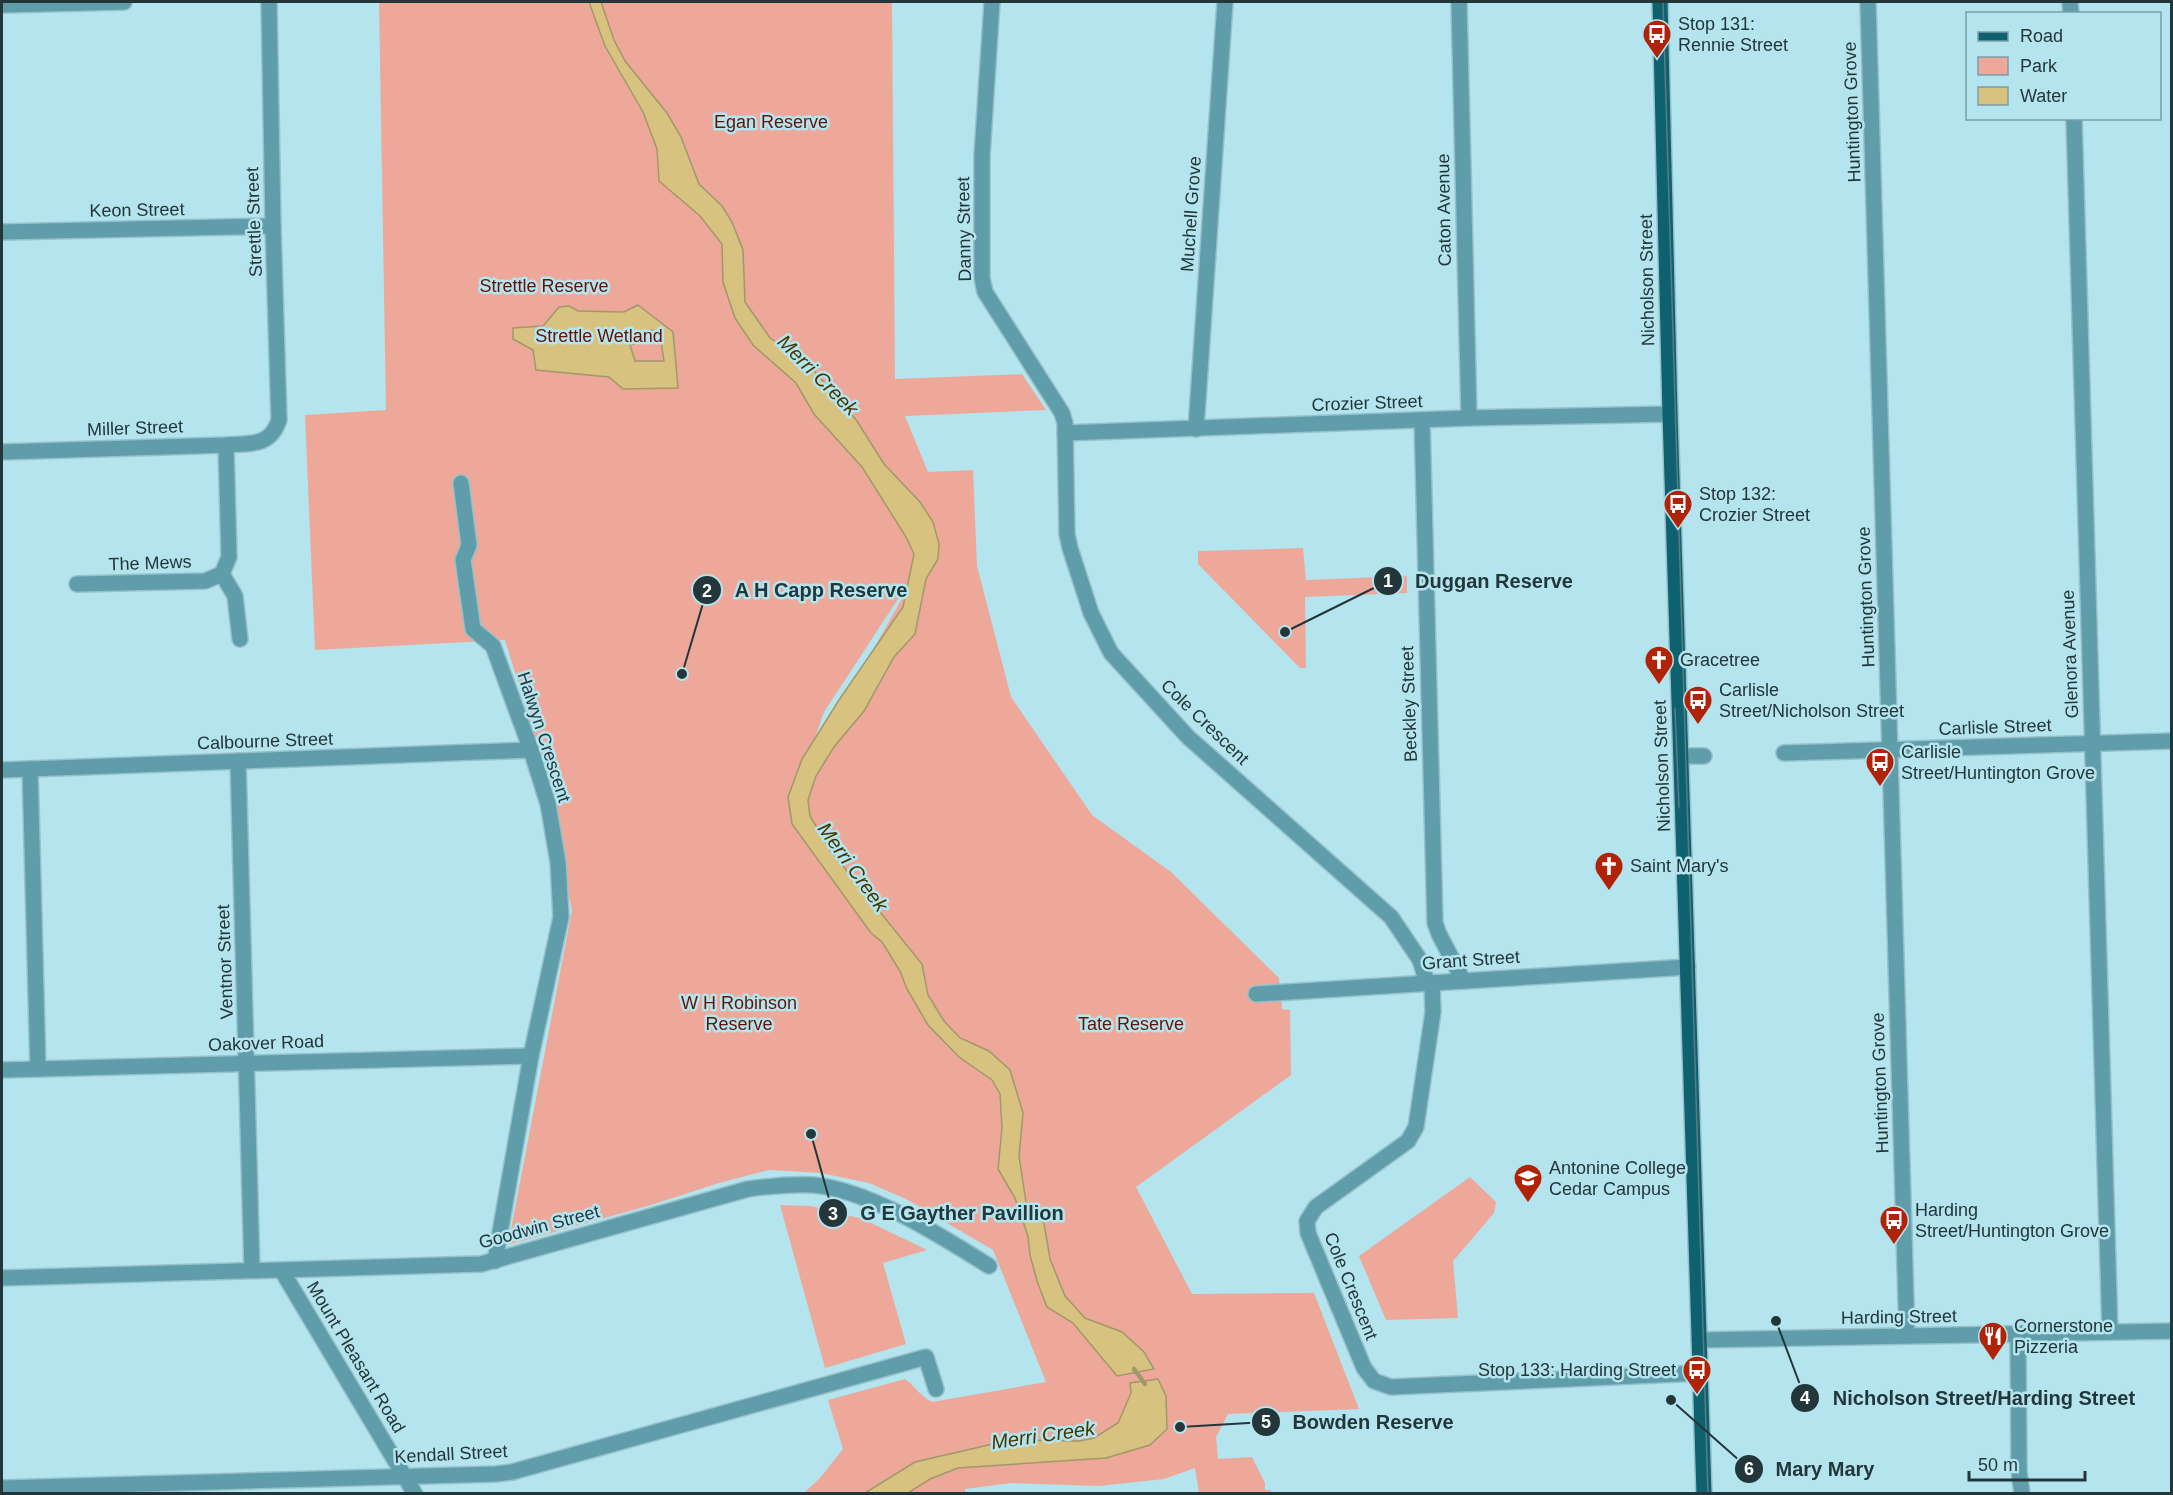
<svg xmlns="http://www.w3.org/2000/svg" width="2173" height="1495" font-family="Helvetica,sans-serif">
<style>
.green{fill:#eda899;fill-rule:evenodd}
.water{fill:#d7c280;stroke:#a1986b;stroke-width:1.5;fill-rule:evenodd}
.lines{fill:none;stroke-linecap:round;stroke-linejoin:round}
.stream{stroke:#a1986b;stroke-width:4.5}
.minor-casing{stroke:#97c1ca;stroke-width:18}
.major-casing{stroke:#97c1ca;stroke-width:18}
.minor{stroke:#5f9daa;stroke-width:15}
.major{stroke:#0e6270;stroke-width:15}
.tram{stroke:#5d7b82;stroke-width:1.5}
.labels{text-anchor:middle;stroke-width:5;stroke-linejoin:round;paint-order:stroke}
.poi-label{font-size:18px;fill:#23363a;stroke:#b4e4ee;text-anchor:start}
.street-label{font-size:18px;fill:#23363a;stroke:#b4e4ee}
.park-label{font-size:18px;fill:#661305;stroke:#b4e4ee}
.water-label{font-size:20px;font-style:italic;fill:#453600;stroke:#b4e4ee}
.leader{fill:none;stroke:#23363a;stroke-width:2}
.callout-dot{fill:#23363a;stroke:#b4e4ee;stroke-width:2}
.mark-label{font-size:18px;text-anchor:middle;font-weight:bold;fill:#fff}
.callout-label{font-size:20px;text-anchor:middle;font-weight:bold;fill:#23363a;stroke:#b4e4ee;stroke-width:5;stroke-linejoin:round;paint-order:stroke}
</style>
<rect width="100%" height="100%" fill="#b4e4ee"/>
<g class="green">
<path d="M379,2H892L895,379L1022,374L1046,410L905,416L928,472L973,470L977,566L1011,697L1092,815L1171,872L1279,978L1282,1009L1290,1010L1291,1075L1136,1187L1192,1294L1314,1293L1359,1409L1228,1414L1216,1437L1218,1459L1252,1457L1265,1483V1490H1270L1272,1493H1199L1195,1468L1164,1479L1099,1486L1012,1483L965,1489V1494L804,1493L820,1478L843,1449L828,1400L905,1379C915,1386 920,1396 932,1402L1046,1382L993,1250L906,1199L869,1183L821,1173L769,1170L719,1183L651,1205L508,1245L572,910L523,698L505,640L315,650L305,415L386,410ZM917,570H918L800,780L824,712Z"/>
<polygon points="1303,548 1306,580 1407,576 1407,593 1305,597 1306,668 1300,668 1198,564 1198,551"/>
<polygon points="1470,1177 1496,1202 1494,1213 1453,1261 1458,1318 1386,1320 1359,1256"/>
<polygon points="780,1205 811,1206 863,1219 927,1250 883,1263 906,1344 825,1368"/>
</g>
<g class="water">
<polygon points="589,2 601,2 614,40 625,61 667,113 681,137 699,184 722,206 732,222 743,250 745,302 770,338 808,364 829,388 857,421 884,464 920,502 933,522 939,544 938,559 926,579 915,634 894,657 864,711 834,747 816,776 808,800 810,816 830,850 922,964 928,995 944,1021 960,1038 989,1051 1010,1070 1023,1113 1019,1156 1026,1202 1044,1223 1050,1259 1065,1296 1085,1318 1122,1332 1144,1352 1154,1369 1117,1376 1073,1323 1047,1307 1037,1281 1030,1255 1028,1236 1015,1198 998,1169 1002,1128 1000,1094 992,1080 959,1057 928,1025 907,989 900,971 882,942 871,933 792,824 788,797 802,759 839,700 903,607 914,554 906,537 862,467 814,414 796,383 753,345 735,318 723,282 722,244 700,216 659,181 657,149 643,112 605,46"/>
<path d="M638,305L673,332L678,388L623,389L609,377L536,370L533,350L513,339V328L543,326L559,307L569,306L578,311L624,312ZM653,330L661,342L664,361H635L630,345L638,343V332Z"/>
<polygon points="1158,1379 1166,1396 1167,1429 1150,1445 1106,1458 958,1468 930,1479 908,1493 865,1493 915,1462 1010,1440 1080,1441 1094,1438 1118,1423 1131,1393 1130,1383"/>
</g>
<g class="lines">
<polyline class="stream" points="1134,1369 1145,1384"/>
<g class="minor-casing">
<g id="minor">
<polyline points="992,2 982,155 982,278 985,292 1062,413 1065,423 1067,534 1070,548 1091,613 1111,653 1188,737 1391,917 1420,960 1427,983"/>
<polyline points="1459,2 1469,418"/>
<polyline points="1868,2 1907,1336"/>
<polyline points="2070,2 2071,14"/>
<polyline points="2,5 124,2"/>
<polyline points="2074,118 2110,1332"/>
<polyline points="2,232 273,226"/>
<polyline points="1422,420 1435,923 1439,934 1463,980"/>
<polyline points="1196,429 1225,2"/>
<polyline points="1065,433 1469,418 1670,414"/>
<path d="M2,452L226,445C251,443 270,447 279,420L273,226L269,2"/>
<polyline points="461,483 469,545 463,560 473,629 493,646 531,750 548,804 558,862 561,917 531,1056 495,1261"/>
<polyline points="222,574 229,557 226,445"/>
<polyline points="222,574 235,596 240,639"/>
<polyline points="77,584 205,581 222,574"/>
<polyline points="1784,753 2172,741"/>
<polyline points="1681,756 1704,756"/>
<polyline points="238,761 252,1270"/>
<polyline points="30,769 38,1069"/>
<polyline points="2,770 531,750"/>
<polyline points="1432,983 1433,1012 1416,1127 1408,1141 1316,1207 1307,1221 1308,1233 1364,1368 1374,1381 1391,1387 1700,1373"/>
<polyline points="1256,994 1688,967"/>
<polyline points="2,1070 531,1056"/>
<polyline points="282,1271 415,1494"/>
<path d="M2,1278L481,1264L748,1189C770,1186 792,1184 813,1185C870,1190 941,1236 989,1266"/>
<polyline points="2018,1334 2019,1471 2022,1494"/>
<polyline points="1699,1340 2172,1331"/>
<polyline points="2,1488 496,1474 512,1472 926,1357 936,1389"/>
</g>
</g>
<g class="major-casing">
<polyline id="major" points="1660,2 1670,414 1704,1494"/>
</g>
<use href="#minor" class="minor"/>
<use href="#major" class="major"/>
<g class="tram">
<polyline points="1663,2 1708,1494"/>
<polyline points="1675,708 1679,807"/>
</g>
</g>
<defs>
<g id="bus-pin" transform="scale(1.5)"><path d="M0 17L-7.5 6A9.5 9.5 0 1 1 7.5 6Z" fill="#b02308" stroke="#b4e4ee"/><path d="M-5-6H5V4H4V6H2V4H-2V6H-4V4H-5ZM-3.5-4V0h7V-4ZM-3.5 1.2v1.5H-2V1.2ZM2 1.2v1.5H3.5V1.2Z" fill="#fff"/></g>
<g id="church-pin" transform="scale(1.5)"><path d="M0 17L-7.5 6A9.5 9.5 0 1 1 7.5 6Z" fill="#b02308" stroke="#b4e4ee"/><path d="M-1.2-6h2.4v3.5h3.3v2.4h-3.3V6h-2.4V-.1h-3.3v-2.4h3.3Z" fill="#fff"/></g>
<g id="school-pin" transform="scale(1.5)"><path d="M0 17L-7.5 6A9.5 9.5 0 1 1 7.5 6Z" fill="#b02308" stroke="#b4e4ee"/><path d="M0-5L7-2L0 1L-7-2ZM-4 1L0 2.5L4 1V4Q0 6-4 4Z" fill="#fff"/></g>
<g id="restaurant-pin" transform="scale(1.5)"><path d="M0 17L-7.5 6A9.5 9.5 0 1 1 7.5 6Z" fill="#b02308" stroke="#b4e4ee"/><path d="M-5-6h1v4h1v-4h1v4h1v-4h1v5L-1.5 .5V6h-2V.5L-5-1ZM5-6V6H3V1.5H1.5Q1.5-4 5-6Z" fill="#fff"/></g>
</defs>
<g fill-rule="evenodd">
<use href="#bus-pin" x="1657" y="34"/>
<use href="#bus-pin" x="1678" y="504"/>
<use href="#church-pin" x="1659" y="660"/>
<use href="#bus-pin" x="1698" y="700"/>
<use href="#bus-pin" x="1880" y="762"/>
<use href="#church-pin" x="1609" y="866"/>
<use href="#school-pin" x="1528" y="1178"/>
<use href="#bus-pin" x="1894" y="1220"/>
<use href="#restaurant-pin" x="1993" y="1336"/>
<use href="#bus-pin" x="1697" y="1370"/>
</g>
<g class="labels">
<g class="poi-label">
<text x="1678" y="30">Stop 131:<tspan x="1678" dy="21">Rennie Street</tspan></text>
<text x="1699" y="500">Stop 132:<tspan x="1699" dy="21">Crozier Street</tspan></text>
<text x="1680" y="666">Gracetree</text>
<text x="1719" y="696">Carlisle<tspan x="1719" dy="21">Street/Nicholson Street</tspan></text>
<text x="1901" y="758">Carlisle<tspan x="1901" dy="21">Street/Huntington Grove</tspan></text>
<text x="1630" y="872">Saint Mary's</text>
<text x="1549" y="1174">Antonine College<tspan x="1549" dy="21">Cedar Campus</tspan></text>
<text x="1915" y="1216">Harding<tspan x="1915" dy="21">Street/Huntington Grove</tspan></text>
<text x="2014" y="1332">Cornerstone<tspan x="2014" dy="21">Pizzeria</tspan></text>
<text x="1676" y="1376" text-anchor="end">Stop 133: Harding Street</text>
</g>
<g class="street-label">
<text transform="translate(1852 112) rotate(-92)" y="6">Huntington Grove</text>
<text transform="translate(137 210) rotate(-1)" y="6">Keon Street</text>
<text transform="translate(1444 210) rotate(-91)" y="6">Caton Avenue</text>
<text transform="translate(1191 214) rotate(-86)" y="6">Muchell Grove</text>
<text transform="translate(254 222) rotate(-92)" y="6">Strettle Street</text>
<text transform="translate(964 229) rotate(-91)" y="6">Danny Street</text>
<text transform="translate(1647 280) rotate(-91)" y="6">Nicholson Street</text>
<text transform="translate(1367 403) rotate(-2)" y="6">Crozier Street</text>
<text transform="translate(135 428) rotate(-2)" y="6">Miller Street</text>
<text transform="translate(150 563) rotate(-2)" y="6">The Mews</text>
<text transform="translate(1866 597) rotate(-92)" y="6">Huntington Grove</text>
<text transform="translate(2070 654) rotate(-92)" y="6">Glenora Avenue</text>
<text transform="translate(1409 704) rotate(-92)" y="6">Beckley Street</text>
<text transform="translate(1205 722) rotate(44)" y="6">Cole Crescent</text>
<text transform="translate(1995 727) rotate(-2)" y="6">Carlisle Street</text>
<text transform="translate(544 737) rotate(72)" y="6">Halwyn Crescent</text>
<text transform="translate(265 741) rotate(-2)" y="6">Calbourne Street</text>
<text transform="translate(1662 766) rotate(-92)" y="6">Nicholson Street</text>
<text transform="translate(1471 960) rotate(-4)" y="6">Grant Street</text>
<text transform="translate(225 962) rotate(-92)" y="6">Ventnor Street</text>
<text transform="translate(266 1043) rotate(-2)" y="6">Oakover Road</text>
<text transform="translate(1880 1083) rotate(-92)" y="6">Huntington Grove</text>
<text transform="translate(539 1227) rotate(-15)" y="6">Goodwin Street</text>
<text transform="translate(1351 1286) rotate(68)" y="6">Cole Crescent</text>
<text transform="translate(1899 1317) rotate(-1)" y="6">Harding Street</text>
<text transform="translate(356 1357) rotate(59)" y="6">Mount Pleasant Road</text>
<text transform="translate(451 1454) rotate(-3)" y="6">Kendall Street</text>
</g>
<g class="park-label">
<text x="771" y="128">Egan Reserve</text>
<text x="544" y="292">Strettle Reserve</text>
<text x="599" y="342">Strettle Wetland</text>
<text x="739" y="1009">W H Robinson<tspan x="739" dy="21">Reserve</tspan></text>
<text x="1131" y="1030">Tate Reserve</text>
</g>
<g class="water-label">
<text transform="translate(818 375) rotate(45)" y="7">Merri Creek</text>
<text transform="translate(853 867) rotate(54)" y="7">Merri Creek</text>
<text transform="translate(1043 1435) rotate(-8)" y="7">Merri Creek</text>
</g>
</g>
<path class="leader" d="M1285 632L1388 581M682 674L707 590M811 1134L833 1213M1776 1321L1805 1398M1180 1427L1266 1422M1671 1400L1749 1469"/>
<g class="callout-dot">
<circle cx="1285" cy="632" r="6"/>
<circle cx="682" cy="674" r="6"/>
<circle cx="811" cy="1134" r="6"/>
<circle cx="1776" cy="1321" r="6"/>
<circle cx="1180" cy="1427" r="6"/>
<circle cx="1671" cy="1400" r="6"/>
<circle cx="1388" cy="581" r="15"/>
<circle cx="707" cy="590" r="15"/>
<circle cx="833" cy="1213" r="15"/>
<circle cx="1805" cy="1398" r="15"/>
<circle cx="1266" cy="1422" r="15"/>
<circle cx="1749" cy="1469" r="15"/>
</g>
<g class="mark-label">
<text x="1388" y="587">1</text>
<text x="707" y="597">2</text>
<text x="833" y="1220">3</text>
<text x="1805" y="1404">4</text>
<text x="1266" y="1428">5</text>
<text x="1749" y="1475">6</text>
</g>
<g class="callout-label">
<text x="1494" y="588">Duggan Reserve</text>
<text x="821" y="597">A H Capp Reserve</text>
<text x="962" y="1220">G E Gayther Pavillion</text>
<text x="1984" y="1405">Nicholson Street/Harding Street</text>
<text x="1373" y="1429">Bowden Reserve</text>
<text x="1825" y="1476">Mary Mary</text>
</g>
<rect width="2173" height="1495" fill="none" stroke="#23363a" stroke-width="6"/>
<rect x="1966" y="12" width="195" height="108" fill="#b4e4ee" stroke="#7a9ea6" stroke-width="1.5"/>
<rect x="1978" y="32" width="30" height="9" fill="#0e6270" stroke="#7a9ea6" stroke-width="1.5"/>
<text x="2020" y="42" font-size="18" fill="#23363a">Road</text>
<rect x="1978" y="57" width="30" height="18" fill="#eda899" stroke="#7a9ea6" stroke-width="1.5"/>
<text x="2020" y="72" font-size="18" fill="#23363a">Park</text>
<rect x="1978" y="87" width="30" height="18" fill="#d7c280" stroke="#7a9ea6" stroke-width="1.5"/>
<text x="2020" y="102" font-size="18" fill="#23363a">Water</text>
<path d="M1969 1471v9h116v-9" fill="none" stroke="#23363a" stroke-width="3"/>
<text x="1978" y="1471" font-size="18" fill="#23363a" stroke="#b4e4ee" stroke-width="4.5" paint-order="stroke">50 m</text>
</svg>
